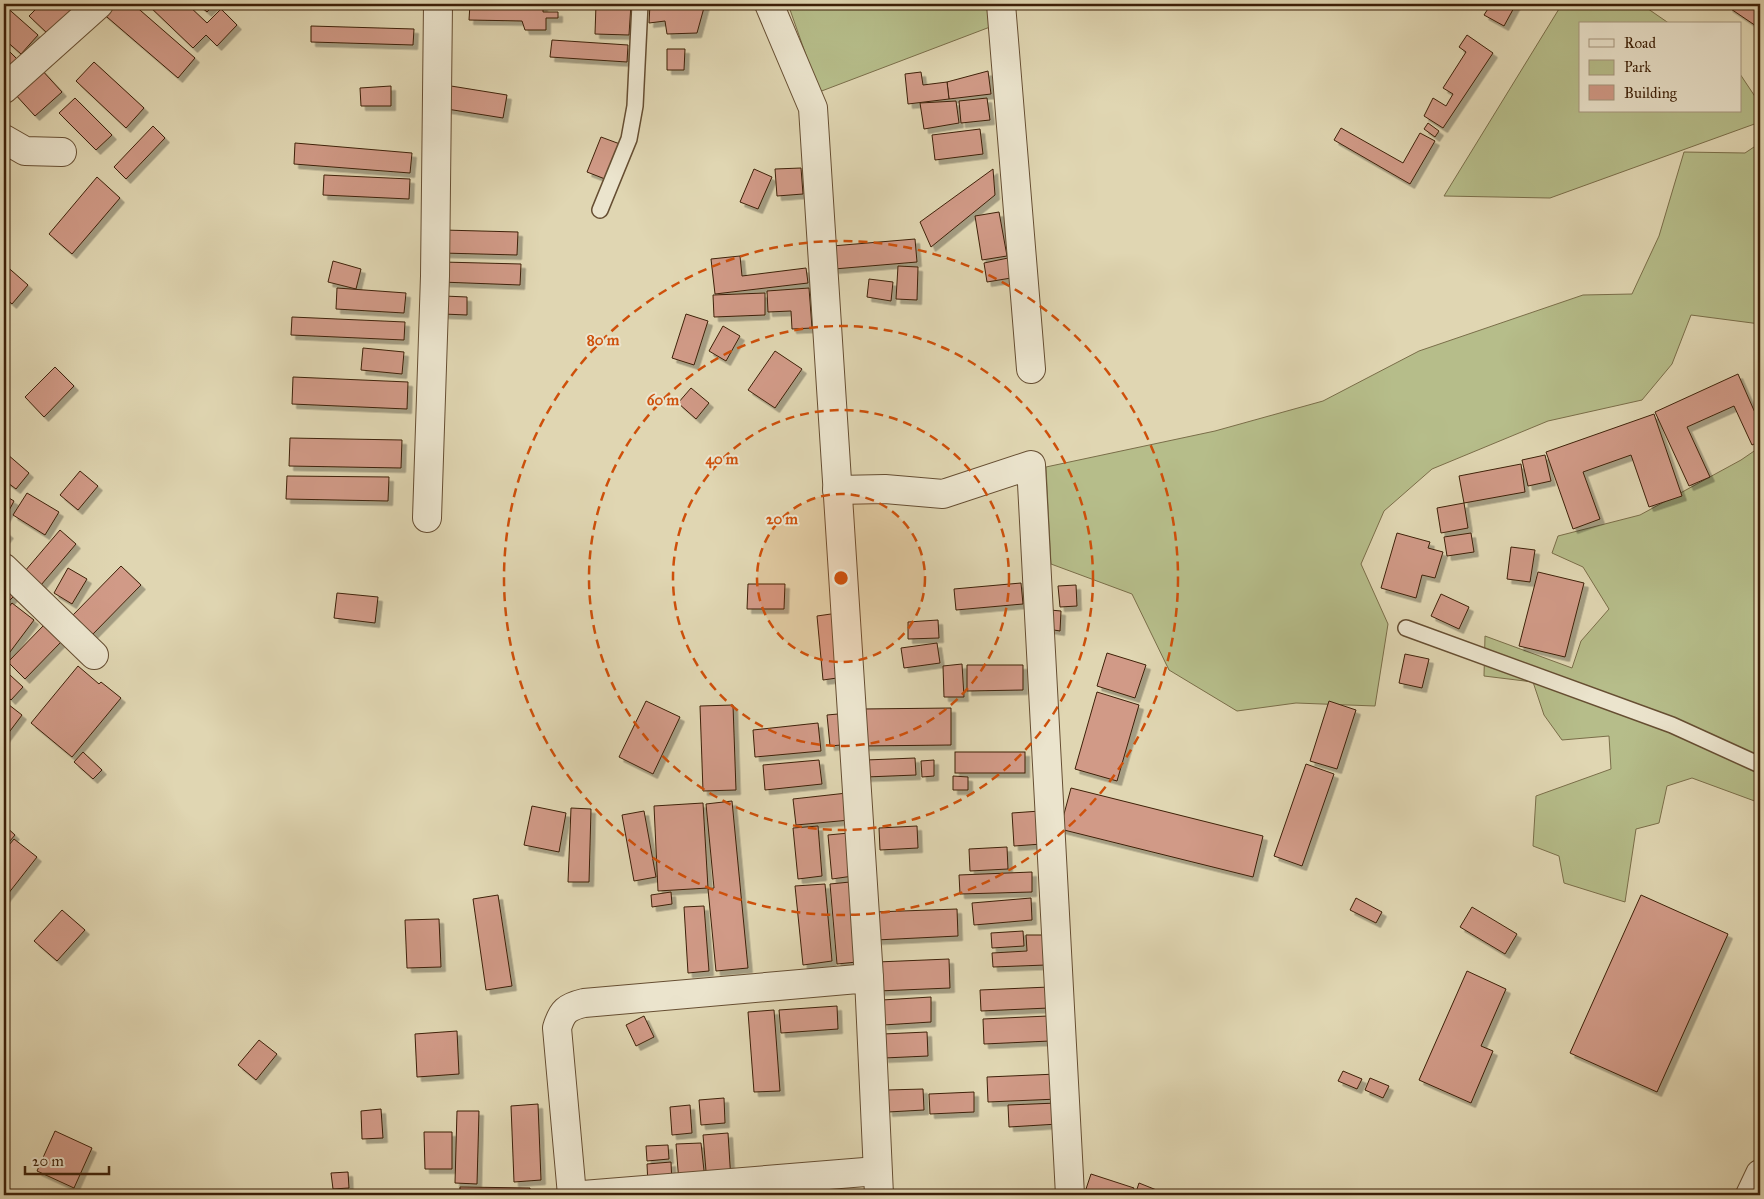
<svg xmlns="http://www.w3.org/2000/svg" width="1764" height="1199" font-family="'IM FELL Great Primer',serif">
<style>
.green{fill:#b6bd8a;stroke:#7a6e49}
.building{fill:#d19a87;stroke:#3d2008;filter:url(#shadow)}
.lines{fill:none;stroke-linecap:round;stroke-linejoin:round}
.lane-casing{stroke:#664e32;stroke-width:18}
.street-casing{stroke:#664e32;stroke-width:30}
.lane{stroke:#ebe4cd;stroke-width:15}
.street{stroke:#ebe4cd;stroke-width:28}
.ring{fill:none;stroke:#ce500b;stroke-width:2.5;stroke-dasharray:9 6}
.centre{fill:#ce500b;stroke:#ebe4cd;stroke-width:2.5}
.ring-label{font-size:15px;text-anchor:middle;font-weight:bold;fill:#ce500b;stroke:#ebe4cd;stroke-width:4;stroke-linejoin:round;paint-order:stroke}
</style>
<defs>
<filter id="shadow"><feDropShadow dx="4.5" dy="4.5" stdDeviation="0" flood-color="#0004"/></filter>
</defs>
<rect width="100%" height="100%" fill="#e0d6b2"/>
<filter id="stains"><feTurbulence type="fractalNoise" baseFrequency=".004" numOctaves="4"/><feColorMatrix values="0 0 0 0 .2 0 0 0 0 .09 0 0 0 0 .02 0 0 0 .5 -.17"/></filter>
<radialGradient id="worn" r=".72"><stop offset=".6" stop-color="#630" stop-opacity="0"/><stop offset="1" stop-color="#630" stop-opacity=".3"/></radialGradient>
<g class="green">
<polygon points="788,4 988,4 990,27 819,92"/>
<polygon points="1562,4 1641,4 1670,24 1580,24 1580,111 1740,111 1740,74 1760,104 1760,122 1550,198 1444,196"/>
<polygon points="1760,143 1760,324 1691,315 1672,364 1642,400 1548,421 1432,469 1384,511 1361,564 1388,624 1375,706 1296,703 1237,711 1169,670 1132,594 1051,564 1046,467 1215,431 1323,401 1419,351 1583,295 1632,294 1659,236 1684,152 1745,153"/>
<polygon points="1760,447 1760,803 1692,778 1667,786 1659,823 1636,829 1625,902 1564,883 1559,856 1533,846 1536,796 1611,769 1609,736 1562,740 1544,715 1533,682 1484,676 1485,636 1572,668 1581,641 1609,609 1583,567 1552,553 1558,536 1640,515 1741,460"/>
</g>
<g class="building">
<polygon points="41,4 77,4 48,34 29,16"/>
<polygon points="106,4 133,4 195,58 178,78 100,11"/>
<polygon points="147,4 187,4 207,23 221,9 237,25 217,46 206,35 193,48"/>
<polygon points="198,4 215,4 207,12"/>
<polygon points="470,4 543,4 543,12 558,12 558,18 546,18 546,30 525,30 522,21 469,20"/>
<polygon points="596,4 631,4 629,35 595,34"/>
<polygon points="650,4 705,4 697,33 667,34 665,21 649,23"/>
<polygon points="1491,4 1516,4 1504,26 1484,15"/>
<polygon points="1730,4 1760,4 1759,28 1728,7"/>
<polygon points="4,5 38,35 21,54 4,39"/>
<polygon points="311,26 414,29 413,45 311,42"/>
<polygon points="1467,35 1493,53 1443,128 1424,116 1433,98 1446,106 1453,94 1443,88 1466,52 1459,47"/>
<polygon points="552,40 628,45 627,62 550,57"/>
<polygon points="667,49 685,49 684,70 667,70"/>
<polygon points="9,51 18,60 4,74 4,57"/>
<polygon points="94,62 144,108 126,128 76,81"/>
<polygon points="40,68 62,92 35,116 14,93"/>
<polygon points="988,71 991,94 949,99 947,82"/>
<polygon points="921,72 923,85 947,82 949,99 908,104 905,74"/>
<polygon points="391,86 391,106 361,106 360,88"/>
<polygon points="451,86 507,95 503,118 447,109"/>
<polygon points="75,98 112,135 96,150 59,113"/>
<polygon points="987,98 990,120 961,123 959,101"/>
<polygon points="956,101 959,123 924,129 920,103"/>
<polygon points="1428,123 1439,131 1435,137 1424,129"/>
<polygon points="153,126 165,138 126,179 114,167"/>
<polygon points="1341,128 1403,163 1420,133 1435,141 1410,184 1334,140"/>
<polygon points="980,129 983,154 935,160 932,135"/>
<polygon points="601,137 620,144 605,179 587,172"/>
<polygon points="295,143 412,153 410,173 294,164"/>
<polygon points="801,168 803,194 777,196 775,169"/>
<polygon points="754,169 772,177 758,209 740,202"/>
<polygon points="993,169 995,195 931,247 920,222"/>
<polygon points="324,175 410,179 409,199 323,195"/>
<polygon points="97,177 120,198 72,254 49,234"/>
<polygon points="999,212 1007,256 982,260 975,216"/>
<polygon points="443,230 518,232 517,255 442,253"/>
<polygon points="915,239 917,262 834,269 832,246"/>
<polygon points="740,256 742,276 806,268 808,283 715,294 711,259"/>
<polygon points="1008,258 1011,278 987,282 984,263"/>
<polygon points="333,261 361,269 356,289 328,282"/>
<polygon points="442,262 521,264 520,285 441,282"/>
<polygon points="4,264 28,285 12,304 4,297"/>
<polygon points="898,266 918,267 917,300 896,299"/>
<polygon points="869,279 893,282 891,301 867,297"/>
<polygon points="337,288 406,293 404,313 336,309"/>
<polygon points="809,288 812,328 792,329 791,311 768,312 767,291"/>
<polygon points="765,293 765,315 714,317 713,295"/>
<polygon points="444,296 467,297 467,315 443,314"/>
<polygon points="686,314 708,321 694,365 672,358"/>
<polygon points="292,317 405,322 404,340 291,335"/>
<polygon points="723,326 740,336 726,361 709,351"/>
<polygon points="363,348 404,352 402,374 361,370"/>
<polygon points="775,351 802,369 775,408 748,390"/>
<polygon points="55,367 74,386 44,417 25,397"/>
<polygon points="1738,374 1760,424 1760,441 1752,445 1734,406 1687,427 1710,477 1689,486 1655,412"/>
<polygon points="293,377 408,382 407,409 292,404"/>
<polygon points="691,388 709,403 696,419 678,403"/>
<polygon points="1654,414 1682,496 1649,507 1631,455 1583,472 1600,519 1573,529 1546,452"/>
<polygon points="290,438 402,440 401,468 289,466"/>
<polygon points="7,454 29,473 16,489 4,480 4,457"/>
<polygon points="1545,455 1551,481 1528,486 1522,460"/>
<polygon points="1521,464 1525,492 1464,503 1459,476"/>
<polygon points="80,471 98,486 78,510 60,495"/>
<polygon points="287,476 389,477 388,501 286,499"/>
<polygon points="27,493 59,512 45,535 13,515"/>
<polygon points="4,495 14,501 4,520"/>
<polygon points="1464,503 1468,528 1441,533 1437,508"/>
<polygon points="4,530 9,534 4,540"/>
<polygon points="60,530 76,544 35,592 19,578"/>
<polygon points="1397,533 1430,542 1428,548 1443,552 1435,578 1422,575 1416,598 1381,588"/>
<polygon points="1471,533 1474,552 1447,556 1444,537"/>
<polygon points="1511,547 1535,550 1530,582 1507,579"/>
<polygon points="121,566 141,585 92,635 72,616"/>
<polygon points="68,568 87,579 72,604 54,593"/>
<polygon points="1538,572 1584,583 1565,657 1519,646"/>
<polygon points="4,580 17,593 4,606"/>
<polygon points="1021,583 1023,604 956,610 954,589"/>
<polygon points="748,584 785,584 784,609 747,609"/>
<polygon points="1076,585 1077,606 1060,607 1058,586"/>
<polygon points="337,593 378,597 375,623 334,618"/>
<polygon points="1441,594 1469,607 1459,629 1431,616"/>
<polygon points="12,603 34,620 4,660 4,613"/>
<polygon points="1050,610 1061,611 1060,631 1048,629"/>
<polygon points="838,613 844,677 823,680 817,616"/>
<polygon points="938,620 939,638 908,639 908,622"/>
<polygon points="44,625 61,642 25,679 8,662"/>
<polygon points="937,643 940,663 904,668 901,648"/>
<polygon points="1107,653 1146,665 1135,698 1097,686"/>
<polygon points="1405,654 1429,659 1422,688 1399,683"/>
<polygon points="962,664 964,697 944,697 943,666"/>
<polygon points="967,665 1023,665 1023,690 967,691"/>
<polygon points="78,666 99,684 101,682 121,698 72,757 31,723"/>
<polygon points="10,675 23,687 11,700 4,693 4,682"/>
<polygon points="1097,692 1139,705 1117,781 1075,769"/>
<polygon points="4,701 22,715 4,739"/>
<polygon points="646,701 680,717 653,774 619,757"/>
<polygon points="1329,701 1356,710 1337,769 1310,761"/>
<polygon points="733,705 736,790 703,791 700,706"/>
<polygon points="951,708 951,745 862,746 862,709"/>
<polygon points="849,713 852,744 830,746 827,715"/>
<polygon points="818,723 821,751 755,757 753,730"/>
<polygon points="83,752 102,770 93,779 74,762"/>
<rect x="955" y="752" width="70" height="21"/>
<polygon points="915,758 916,775 866,777 866,760"/>
<polygon points="819,760 822,784 765,790 763,765"/>
<polygon points="934,760 934,776 922,777 921,761"/>
<polygon points="1306,764 1334,774 1302,866 1274,856"/>
<polygon points="953,776 968,777 968,790 953,790"/>
<polygon points="1071,788 1263,836 1253,877 1060,829"/>
<polygon points="847,793 850,820 796,825 793,799"/>
<polygon points="732,801 748,968 716,971 708,889 714,888 706,804"/>
<polygon points="703,803 708,888 658,891 654,806"/>
<polygon points="532,806 566,813 559,852 524,845"/>
<polygon points="571,808 591,809 589,882 568,882"/>
<polygon points="644,811 656,877 634,881 622,815"/>
<polygon points="1040,811 1042,844 1014,846 1012,813"/>
<polygon points="4,825 15,835 4,848"/>
<polygon points="818,826 822,876 798,879 793,828"/>
<polygon points="917,826 918,848 880,850 879,828"/>
<polygon points="849,833 853,876 832,879 828,835"/>
<polygon points="14,839 37,857 4,899 4,851"/>
<polygon points="1007,847 1008,869 970,871 969,849"/>
<polygon points="1032,872 1032,892 960,894 959,875"/>
<polygon points="860,881 867,961 837,964 830,884"/>
<polygon points="825,884 832,961 803,965 795,886"/>
<polygon points="671,892 672,904 652,907 651,895"/>
<polygon points="498,895 512,986 486,990 473,899"/>
<polygon points="1641,895 1728,934 1657,1092 1570,1053"/>
<polygon points="1031,898 1032,920 974,925 972,903"/>
<polygon points="1356,898 1382,912 1376,923 1350,910"/>
<polygon points="704,906 709,971 688,973 684,907"/>
<polygon points="1472,907 1517,934 1505,954 1460,927"/>
<polygon points="957,909 958,936 876,940 875,912"/>
<polygon points="62,910 85,930 57,961 34,941"/>
<polygon points="439,919 441,967 407,968 405,920"/>
<polygon points="1023,931 1024,946 992,948 991,933"/>
<polygon points="1026,935 1045,935 1046,965 993,967 992,953 1027,951"/>
<polygon points="949,959 950,988 878,991 877,962"/>
<polygon points="1467,971 1506,989 1481,1046 1493,1051 1471,1103 1419,1080"/>
<polygon points="1049,987 1049,1008 981,1011 980,990"/>
<polygon points="931,997 931,1022 883,1025 882,1000"/>
<polygon points="837,1006 838,1029 781,1033 779,1010"/>
<polygon points="774,1010 780,1091 754,1092 748,1012"/>
<polygon points="644,1016 654,1037 636,1046 626,1025"/>
<polygon points="1048,1016 1050,1041 984,1044 983,1019"/>
<polygon points="457,1031 459,1074 417,1077 415,1034"/>
<polygon points="927,1032 928,1056 884,1058 883,1034"/>
<polygon points="259,1040 277,1054 256,1080 238,1065"/>
<polygon points="1343,1071 1362,1079 1357,1089 1338,1081"/>
<polygon points="1057,1074 1058,1099 988,1102 987,1077"/>
<polygon points="1370,1078 1389,1086 1383,1098 1365,1090"/>
<polygon points="923,1089 924,1110 888,1112 887,1090"/>
<polygon points="974,1092 974,1112 930,1114 929,1094"/>
<polygon points="724,1098 725,1123 701,1125 699,1100"/>
<polygon points="1057,1103 1058,1124 1009,1127 1008,1105"/>
<polygon points="538,1104 541,1180 514,1182 511,1106"/>
<polygon points="690,1105 692,1133 672,1135 670,1107"/>
<polygon points="381,1109 383,1138 362,1139 361,1111"/>
<polygon points="457,1111 479,1111 477,1184 455,1183"/>
<polygon points="55,1131 92,1148 74,1188 37,1171"/>
<polygon points="424,1132 452,1132 452,1169 425,1169"/>
<polygon points="728,1133 731,1181 707,1183 703,1135"/>
<polygon points="701,1143 705,1180 679,1183 676,1144"/>
<polygon points="668,1145 669,1159 647,1161 646,1146"/>
<polygon points="671,1162 672,1185 648,1186 647,1164"/>
<polygon points="348,1172 349,1188 333,1189 331,1173"/>
<polygon points="1091,1174 1134,1188 1131,1195 1094,1195 1085,1192"/>
<polygon points="1139,1183 1169,1195 1135,1195"/>
<polygon points="460,1187 530,1188 530,1195 460,1195"/>
</g>
<g class="lines">
<g class="lane-casing">
<g id="lane">
<polyline points="600,210 629,139 635,106 640,4"/>
<polyline points="1406,628 1672,725 1760,765"/>
</g>
</g>
<g class="street-casing">
<g id="street">
<polyline points="769,4 813,108 869,978"/>
<polyline points="1001,4 1031,369"/>
<polyline points="4,89 99,4"/>
<polyline points="4,139 25,151 62,152"/>
<polyline points="837,490 885,489 943,494 1031,465 1070,1195"/>
<polyline points="427,518 435,276 438,4"/>
<polyline points="4,568 94,655"/>
<path d="M572,1195L557,1028C562,1011 567,1007 584,1003L869,978L879,1195"/>
<polyline points="583,1195 877,1171"/>
<polyline points="1750,1195 1760,1174"/>
</g>
</g>
<use href="#lane" class="lane"/>
<use href="#street" class="street"/>
</g>
<circle cx="841" cy="578" r="84" fill="#ce500b" fill-opacity=".12"/>
<g class="ring">
<circle cx="841" cy="578" r="84"/>
<circle cx="841" cy="578" r="168"/>
<circle cx="841" cy="578" r="252"/>
<circle cx="841" cy="578" r="337"/>
</g>
<circle cx="841" cy="578" r="8" class="centre"/>
<g class="ring-label">
<text x="603" y="345">80 m</text>
<text x="663" y="405">60 m</text>
<text x="722" y="464">40 m</text>
<text x="782" y="524">20 m</text>
</g>
<rect width="1764" height="1199" fill="none" stroke="#e0d6b2" stroke-width="20"/>
<rect x="5" y="5" width="1754" height="1189" fill="none" stroke="#3d2008" stroke-width="2.5"/>
<rect x="10" y="10" width="1744" height="1179" fill="none" stroke="#3d2008"/>
<rect x="1579" y="22" width="162" height="90" fill="#ebe4cd" stroke="#a5967e"/>
<rect x="1589" y="39" width="25" height="8" fill="#ebe4cd" stroke="#a5967e"/>
<text x="1624" y="48" font-size="15" fill="#3d2008">Road</text>
<rect x="1589" y="60" width="25" height="15" fill="#b6bd8a" stroke="#a5967e"/>
<text x="1624" y="72" font-size="15" fill="#3d2008">Park</text>
<rect x="1589" y="85" width="25" height="15" fill="#d19a87" stroke="#a5967e"/>
<text x="1624" y="98" font-size="15" fill="#3d2008">Building</text>
<path d="M25 1166v8h84v-8" fill="none" stroke="#3d2008" stroke-width="2.5"/>
<text x="32" y="1166" font-size="15" fill="#3d2008" stroke="#ebe4cd" stroke-width="4" paint-order="stroke">20 m</text>
<rect width="100%" height="100%" filter="url(#stains)"/>
<rect width="100%" height="100%" fill="url(#worn)"/>
</svg>
